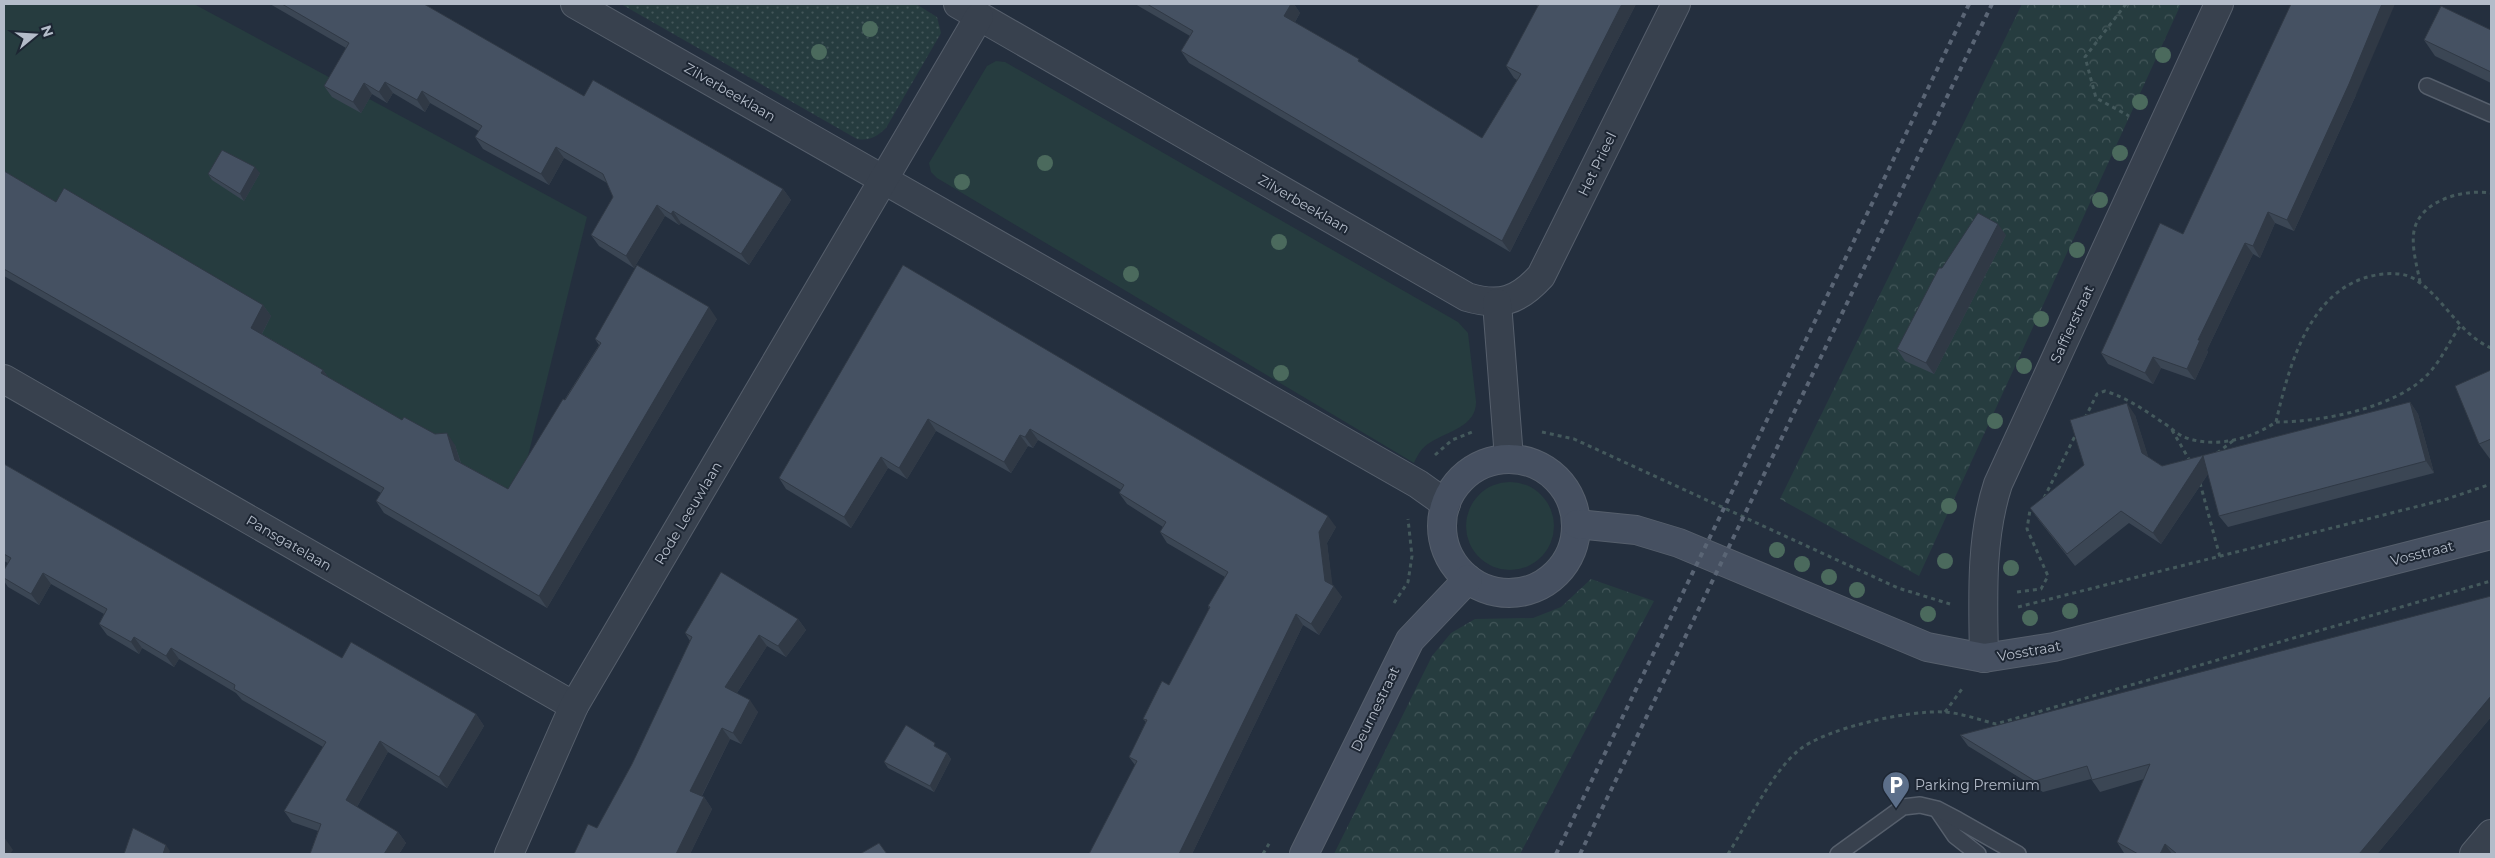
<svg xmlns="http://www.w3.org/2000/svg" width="2495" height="858" font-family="Montserrat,sans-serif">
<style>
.green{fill:#263c3f}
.forest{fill:url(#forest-crowns)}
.park{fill:url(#park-dots)}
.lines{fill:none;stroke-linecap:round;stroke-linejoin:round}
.lane-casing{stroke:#565f6c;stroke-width:18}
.street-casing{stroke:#565f6c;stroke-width:30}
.secondary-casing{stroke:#565f6c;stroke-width:30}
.path{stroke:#44595c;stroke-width:3;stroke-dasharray:4 4;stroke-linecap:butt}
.lane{stroke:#38414e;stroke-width:15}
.street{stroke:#38414e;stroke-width:28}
.secondary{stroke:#465061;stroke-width:28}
.rail{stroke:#5a6575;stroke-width:4;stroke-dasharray:5 5;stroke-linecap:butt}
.tree{fill:#4b6a5d}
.wall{fill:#3b4654}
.shaded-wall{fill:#303945}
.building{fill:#455162;stroke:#303945}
.labels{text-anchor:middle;stroke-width:4;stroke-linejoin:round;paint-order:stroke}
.street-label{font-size:14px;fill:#b4bcc9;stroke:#1d2633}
.poi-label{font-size:14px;fill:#b4bcc9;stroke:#1d2633;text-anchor:start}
</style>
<defs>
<pattern id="forest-crowns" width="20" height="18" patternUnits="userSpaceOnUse" patternTransform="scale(1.25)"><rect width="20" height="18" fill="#263c3f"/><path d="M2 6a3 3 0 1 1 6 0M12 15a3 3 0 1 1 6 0" fill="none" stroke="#435659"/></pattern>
<pattern id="park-dots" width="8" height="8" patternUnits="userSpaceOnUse" patternTransform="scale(1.25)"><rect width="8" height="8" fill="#263c3f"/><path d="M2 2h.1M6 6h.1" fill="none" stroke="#435659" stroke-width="1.8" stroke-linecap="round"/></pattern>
</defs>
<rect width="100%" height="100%" fill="#242f3e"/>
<g class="green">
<polygon points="4,4 194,4 587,217 512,521 4,204"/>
<path d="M996,61L1005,62L1458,322L1468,333L1476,401C1477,426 1449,431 1431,442C1422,447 1418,454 1414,463L937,178L931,172L929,163L987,66Z"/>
<circle cx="1510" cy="526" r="44"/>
</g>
<g class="forest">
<polygon points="2022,4 2181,4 1919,576 1780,499"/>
<polygon points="1591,579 1654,601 1520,854 1334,854 1432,656 1451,633 1475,619 1533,618 1561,607"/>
</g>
<path class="park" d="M621,4H916L937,17L941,33L886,128C876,137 870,141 857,139Z"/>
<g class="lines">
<g class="lane-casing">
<g id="lane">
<polyline points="2427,86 2491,114"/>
<polyline points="1938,811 1955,836 1978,854"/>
<polyline points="1838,854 1903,807 1920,805 1937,809 1958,820 2018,854"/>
</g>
</g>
<g class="street-casing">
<g id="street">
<polyline points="575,4 1418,484 1446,504"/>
<path d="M958,4L1467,297C1500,307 1518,301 1541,276L1676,4"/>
<polyline points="1497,303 1509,458"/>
<polyline points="4,379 574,706"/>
<path d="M1984,658C1983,600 1980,539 1998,484L2219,4"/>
<polyline points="509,854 574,706 979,17"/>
<polyline points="2474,854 2491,834"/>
</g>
</g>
<g class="secondary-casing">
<g id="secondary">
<circle cx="1509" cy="526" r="67"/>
<polyline points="1577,524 1636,530 1679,543 1927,647 1984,658 2054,647 2491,535"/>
<polyline points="1304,854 1410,640 1468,579"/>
</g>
</g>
<g class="path">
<polyline points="2126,4 2085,57 2096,98 2129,116"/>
<path d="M2420,282C2417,266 2410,243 2415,227C2424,199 2465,189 2491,193"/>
<path d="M2085,418L2097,394L2105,391C2127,398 2143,409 2162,422C2169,426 2177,434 2184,437C2215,449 2251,439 2276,422C2289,365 2310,287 2376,275C2389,273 2405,272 2416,280C2445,299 2459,334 2491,348"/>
<path d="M2276,422C2322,422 2397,408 2429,373C2442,359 2450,340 2461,325"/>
<polyline points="2172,430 2190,461"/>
<polyline points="1542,432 1574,439 1898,588 1950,604"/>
<polyline points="2217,453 2234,440"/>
<polyline points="1435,455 1452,440 1472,432"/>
<polyline points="2200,483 2220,557"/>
<polyline points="2044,498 2076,434"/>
<polyline points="2017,592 2041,589 2048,576 2027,529 2030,510 2034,507"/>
<polyline points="1394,603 1408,582 1412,556 1408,519"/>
<polyline points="2018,607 2447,499 2491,484"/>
<polyline points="1945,712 1962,689"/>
<polyline points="1263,854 1270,842"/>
<path d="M1728,854C1747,824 1772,772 1799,750C1826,728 1909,710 1944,712C1961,713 1980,720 1996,724L2491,581"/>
</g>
<use href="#lane" class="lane"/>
<use href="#street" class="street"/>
<use href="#secondary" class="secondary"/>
<g class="rail">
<polyline points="1556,854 1969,4"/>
<polyline points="1580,854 1992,4"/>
</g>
</g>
<g class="tree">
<circle cx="870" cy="29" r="8"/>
<circle cx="819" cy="52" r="8"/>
<circle cx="2163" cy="55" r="8"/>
<circle cx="2140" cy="102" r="8"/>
<circle cx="2120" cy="153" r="8"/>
<circle cx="1045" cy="163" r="8"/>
<circle cx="962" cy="182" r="8"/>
<circle cx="2100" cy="200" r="8"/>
<circle cx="1279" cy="242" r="8"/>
<circle cx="2077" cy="250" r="8"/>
<circle cx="1131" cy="274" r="8"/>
<circle cx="2041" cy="319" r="8"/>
<circle cx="2024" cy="366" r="8"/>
<circle cx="1281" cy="373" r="8"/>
<circle cx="1995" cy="421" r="8"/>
<circle cx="1949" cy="506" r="8"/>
<circle cx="1777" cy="550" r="8"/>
<circle cx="1945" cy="561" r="8"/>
<circle cx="1802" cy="564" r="8"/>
<circle cx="2011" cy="568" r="8"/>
<circle cx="1829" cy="577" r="8"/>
<circle cx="1857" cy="590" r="8"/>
<circle cx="2070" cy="611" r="8"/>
<circle cx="1928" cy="614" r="8"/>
<circle cx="2030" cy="618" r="8"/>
</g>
<g class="wall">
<polygon points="270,4 424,4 584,96 783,189 791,200 749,265 681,223 679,225 665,216 634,268 599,246 591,235 613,197 607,183 564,158 549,185 483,149 475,137 479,131 430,103 425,112 393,93 387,103 372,94 361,113 332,97 324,86 346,48"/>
<polygon points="1135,4 1294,4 1300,13 1295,22 1482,138 1517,80 1514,78 1506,66 1538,6 1534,4 1636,4 1510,252 1189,63 1181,51 1190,36"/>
<polygon points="2491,30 2491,83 2435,56 2424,40"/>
<polygon points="2356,95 2294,231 2275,223 2260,258 2253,254 2207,350 2208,352 2195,380 2161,368 2153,384 2108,364 2101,353 2183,234"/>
<polygon points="4,171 56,202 263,305 271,316 262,334 323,370 328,377 402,420 435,434 455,445 461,463 508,489 599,345 595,339 717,319 547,608 384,513 376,501 381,493 4,276"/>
<polygon points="260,173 244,201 212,180 208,174"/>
<polygon points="2006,235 1934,374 1905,361 1897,349 1942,268"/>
<polygon points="903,265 1336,527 1327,543 1332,585 1342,597 1319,635 1303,625 1192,854 1089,854 1135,765 1129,757 1146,722 1143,719 1169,685 1209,609 1208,606 1225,577 1167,543 1160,532 1163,527 1127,504 1119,493 1121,490 1038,440 1033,448 1028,446 1011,473 936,431 907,479 888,468 851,528 786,489 779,478"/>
<polygon points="2491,370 2491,458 2490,459 2479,444"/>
<polygon points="2410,402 2418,414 2434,473 2228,527 2219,516 2208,474 2161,544 2129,523 2075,566 2038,519 2030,508 2084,465 2135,415 2148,457 2162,466"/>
<polygon points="4,464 342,658 476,714 484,726 447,788 388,752 357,807 398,832 406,843 399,854 310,854 318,831 292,822 284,811 323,747 242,700 236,693 179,659 174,667 142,648 139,654 107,635 99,624 104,614 51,584 39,605 8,587 4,581 4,570 8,563 4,561"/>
<polygon points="798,619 806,630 786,657 767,646 737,693 758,712 741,744 730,739 702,796 704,797 712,809 690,854 574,854 597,828 632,764 690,641 685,633"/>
<polygon points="2491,717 2377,854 2126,854 2124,853 2117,842 2144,779 2100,792 2091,779 2043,792 1968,746 1960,735"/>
<polygon points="939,749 947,753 951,759 934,792 888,768 884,762"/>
</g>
<g class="shaded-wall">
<polygon points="1291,4 1294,4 1300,13 1292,27 1284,16"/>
<polygon points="1622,4 1636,4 1510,252 1502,241"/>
<polygon points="2382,4 2395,4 2356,95 2294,231 2287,220"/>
<polygon points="385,82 393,93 387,103 379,92"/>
<polygon points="364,83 372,94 361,113 353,102"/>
<polygon points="422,91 430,103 425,112 417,100"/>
<polygon points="556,147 564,158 549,185 541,174"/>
<polygon points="255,167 260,173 244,201 240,194"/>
<polygon points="783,189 791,200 749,265 741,254"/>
<polygon points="657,205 665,216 634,268 626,256"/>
<polygon points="673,211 681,223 679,225 671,214"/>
<polygon points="2268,212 2275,223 2260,258 2253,246"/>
<polygon points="1998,224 2006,235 1934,374 1926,363"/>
<polygon points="2245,243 2253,254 2207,350 2208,352 2195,380 2187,369 2198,340"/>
<polygon points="263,305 271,316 259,339 251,328"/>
<polygon points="709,307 717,319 547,608 539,596"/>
<polygon points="2153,357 2161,368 2153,384 2145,373"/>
<polygon points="323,370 331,381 321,373"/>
<polygon points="2410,402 2418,414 2434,473 2426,461"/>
<polygon points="2127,403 2135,415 2151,465 2142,453"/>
<polygon points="928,419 936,431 907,479 899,468"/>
<polygon points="1030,429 1038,440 1033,448 1025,437"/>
<polygon points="447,433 455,445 463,471 455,460"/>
<polygon points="1020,435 1028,446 1011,473 1004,462"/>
<polygon points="2203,456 2212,468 2161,544 2153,533"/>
<polygon points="881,457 888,468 851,528 844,517"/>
<polygon points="1328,516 1336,527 1327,543 1333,588 1334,586 1342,597 1319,635 1311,624 1325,581 1319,532"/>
<polygon points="43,573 51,584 39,605 31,594"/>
<polygon points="1296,614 1303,625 1192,854 1179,854"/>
<polygon points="798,619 806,630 786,657 778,646"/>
<polygon points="759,635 767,646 733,699 725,687"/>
<polygon points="134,637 142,648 139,654 131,642"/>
<polygon points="171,648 179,659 174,667 166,656"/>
<polygon points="2491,696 2491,717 2377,854 2359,854"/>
<polygon points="750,700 758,712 741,744 733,733"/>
<polygon points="476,714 484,726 447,788 439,777"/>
<polygon points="722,728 730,739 698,803 690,791"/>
<polygon points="380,741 388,752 354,812 346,800"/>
<polygon points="947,753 951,759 934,792 930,786"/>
<polygon points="704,797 712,809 690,854 676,854"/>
<polygon points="398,832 406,843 399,854 384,854"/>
<polygon points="4,837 13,850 10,854 4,854"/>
<polygon points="2165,844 2172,854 2160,854"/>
<polygon points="166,845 170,851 169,854 163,854"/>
</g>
<g class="building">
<polygon points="282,4 424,4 584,96 593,80 783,189 741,254 673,211 671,214 657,205 626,256 591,235 613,197 603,174 556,147 541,174 475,137 482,126 422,91 417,100 385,82 379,92 364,83 353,102 324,86 349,43"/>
<polygon points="1147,4 1291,4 1284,16 1359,59 1358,61 1482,138 1521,74 1506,66 1539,4 1622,4 1502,241 1181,51 1193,31"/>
<polygon points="2291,4 2382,4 2349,84 2287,220 2268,212 2253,246 2245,243 2198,340 2200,340 2187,369 2153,357 2145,373 2101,353 2160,223 2183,234"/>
<polygon points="2441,6 2491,30 2491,72 2424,40"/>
<polygon points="222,150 255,167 240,194 208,174"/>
<polygon points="4,171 56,202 64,188 263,305 251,328 323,370 321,373 402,420 404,417 435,434 447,433 455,460 508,489 563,399 565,400 601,343 595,339 637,265 709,307 539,596 376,501 384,488 4,269"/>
<polygon points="1978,213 1998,224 1926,363 1897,349 1939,268 1942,268"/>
<polygon points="903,265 1328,516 1319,532 1325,581 1334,586 1311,624 1296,614 1179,854 1089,854 1137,761 1129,757 1147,720 1143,719 1162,681 1169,685 1210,607 1208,606 1228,572 1160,532 1166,522 1119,493 1124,485 1030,429 1025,437 1020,435 1004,462 928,419 899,468 881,457 844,517 779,478"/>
<polygon points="2491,370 2491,439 2479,444 2455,386"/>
<polygon points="2410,402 2426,461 2219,516 2203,456 2153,533 2121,511 2067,554 2030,508 2084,465 2070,420 2127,403 2142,453 2162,466"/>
<polygon points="4,464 342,658 351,642 476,714 439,777 380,741 346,800 398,832 384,854 310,854 321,824 284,811 326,742 234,689 235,685 171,648 166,656 134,637 131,642 99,624 107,609 43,573 31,594 4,578 4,570 11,558 4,554"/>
<polygon points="721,572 798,619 778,646 759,635 725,687 750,700 733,733 722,728 690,791 704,797 676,854 574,854 588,824 597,828 632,764 692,637 685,633"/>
<polygon points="2491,596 2491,696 2359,854 2177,854 2165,844 2160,854 2138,854 2117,842 2150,764 2092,780 2087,766 2035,781 1960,735"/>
<polygon points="906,725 935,743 934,746 947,753 930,786 884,762"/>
<polygon points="133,828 166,845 163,854 124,854"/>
<polygon points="879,843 887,854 860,854"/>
</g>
<defs>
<g id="parking-pin" transform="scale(1.4375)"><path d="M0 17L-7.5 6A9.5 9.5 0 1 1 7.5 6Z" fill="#5c6f8a" stroke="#1d2633"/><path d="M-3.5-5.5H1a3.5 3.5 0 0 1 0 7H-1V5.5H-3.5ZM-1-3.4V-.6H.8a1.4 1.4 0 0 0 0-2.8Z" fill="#fff"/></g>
</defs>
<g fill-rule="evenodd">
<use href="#parking-pin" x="1896" y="785"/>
</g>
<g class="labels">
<g class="street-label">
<text transform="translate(730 92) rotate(30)" y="5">Zilverbeeklaan</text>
<text transform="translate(1597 164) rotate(-64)" y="5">Het Prieel</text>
<text transform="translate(1304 204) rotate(30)" y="5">Zilverbeeklaan</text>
<text transform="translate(2072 324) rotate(-65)" y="5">Saffierstraat</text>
<text transform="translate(688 513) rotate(-59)" y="5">Rode Leeuwlaan</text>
<text transform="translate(289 543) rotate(30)" y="5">Pansgatelaan</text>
<text transform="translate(2422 553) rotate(-14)" y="5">Vosstraat</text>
<text transform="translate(2029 651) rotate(-10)" y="5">Vosstraat</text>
<text transform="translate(1375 709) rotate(-64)" y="5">Deurnestraat</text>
</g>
<g class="poi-label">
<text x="1915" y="790">Parking Premium</text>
</g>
</g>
<rect width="2495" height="858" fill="none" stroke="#b4bcc9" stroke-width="10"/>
<g transform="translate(35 35) rotate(72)" stroke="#1d2633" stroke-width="4" paint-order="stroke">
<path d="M0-4L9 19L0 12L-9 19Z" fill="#b4bcc9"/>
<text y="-8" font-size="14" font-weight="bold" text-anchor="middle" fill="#b4bcc9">N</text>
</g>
</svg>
